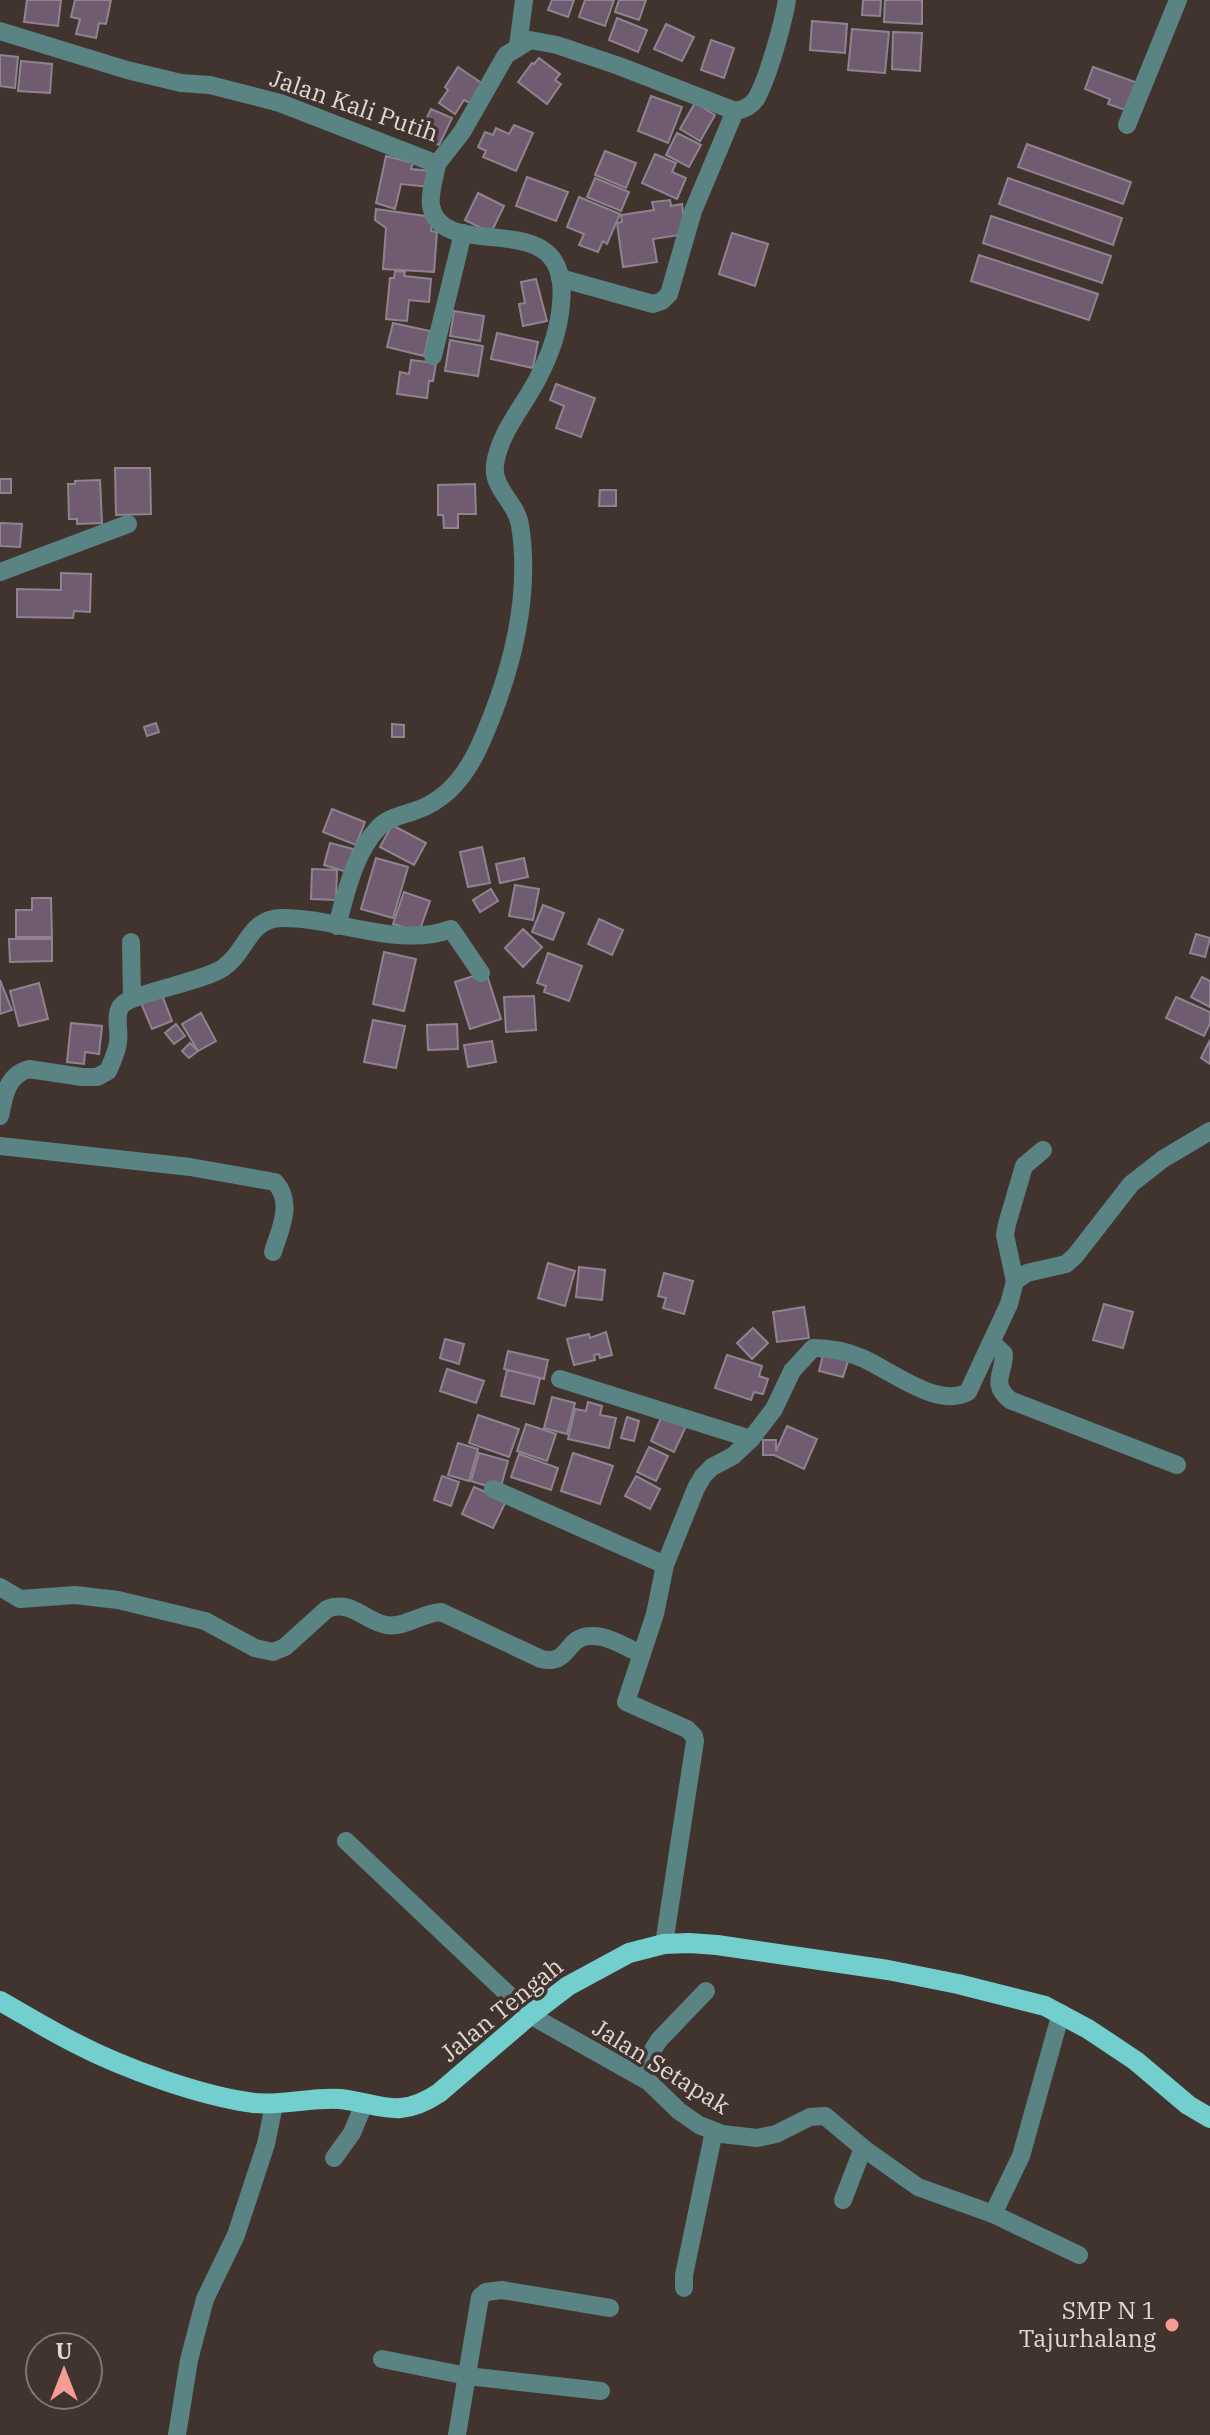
<svg xmlns="http://www.w3.org/2000/svg" width="1210" height="2435" font-family="'IBM Plex Serif',serif">
<style>
.building{fill:#705b71;stroke:#8e848f;stroke-width:2}
.lines{fill:none;stroke-linecap:round;stroke-linejoin:round}
.minor{stroke:#5a8483;stroke-width:18}
.major{stroke:#73cfcd;stroke-width:20}
.poi-dot{fill:#f59c94;stroke:#41342f;stroke-width:3}
.labels{text-anchor:middle;stroke-width:7;stroke-linejoin:round;paint-order:stroke}
.street-label{font-size:24px;fill:#e0d8d4;stroke:#41342f}
.poi-label{font-size:24px;fill:#e0d8d4;stroke:#41342f;text-anchor:end}
</style>
<rect width="100%" height="100%" fill="#41342f"/>
<g class="building">
<polygon points="27,0 61,0 58,26 24,22"/>
<polygon points="75,0 111,0 106,24 99,23 96,38 76,34 80,19 71,17"/>
<polygon points="552,0 574,0 568,17 548,10"/>
<polygon points="585,0 614,0 605,26 579,17"/>
<polygon points="619,0 646,0 639,20 615,12"/>
<polygon points="863,0 881,0 880,16 862,15"/>
<polygon points="885,0 922,0 922,24 884,22"/>
<polygon points="617,18 647,30 638,52 609,40"/>
<polygon points="812,21 847,24 845,53 810,50"/>
<polygon points="666,24 694,37 682,61 654,49"/>
<polygon points="852,29 889,32 885,73 848,70"/>
<polygon points="893,32 922,33 920,71 892,69"/>
<polygon points="711,40 734,48 724,78 701,70"/>
<polygon points="0,55 18,57 15,88 0,86"/>
<polygon points="539,58 560,74 555,80 561,84 547,104 518,82 532,63 534,64"/>
<polygon points="21,61 52,64 50,93 18,91"/>
<polygon points="458,67 483,84 470,103 464,100 455,114 439,103 448,90 445,87"/>
<polygon points="1093,67 1138,83 1128,111 1108,104 1110,99 1085,89"/>
<polygon points="651,96 682,107 668,143 638,131"/>
<polygon points="695,103 715,115 700,141 680,129"/>
<polygon points="431,109 452,118 439,145 418,136"/>
<polygon points="514,125 533,133 516,171 483,157 486,151 478,147 485,132 493,135 496,128 509,134"/>
<polygon points="677,133 701,145 689,167 666,155"/>
<polygon points="1027,144 1131,182 1123,204 1018,167"/>
<polygon points="605,151 636,163 626,188 595,175"/>
<polygon points="655,154 676,163 672,172 686,178 677,199 642,183"/>
<polygon points="386,156 413,163 411,169 432,171 430,187 401,184 395,209 376,203"/>
<polygon points="527,177 568,192 556,221 516,206"/>
<polygon points="595,178 629,192 621,211 587,197"/>
<polygon points="1008,178 1122,218 1113,245 999,204"/>
<polygon points="478,193 504,206 491,233 465,220"/>
<polygon points="579,197 620,214 607,244 603,241 598,252 579,245 584,234 567,227"/>
<polygon points="670,200 671,206 682,204 686,234 653,239 657,262 623,267 617,223 622,222 621,215 654,210 652,202"/>
<polygon points="376,209 433,217 431,231 437,232 434,272 383,269 386,228 375,220"/>
<polygon points="991,216 1111,256 1102,283 983,243"/>
<polygon points="732,233 768,244 755,286 719,274"/>
<polygon points="979,255 1098,294 1089,320 971,281"/>
<polygon points="395,271 405,272 404,276 431,279 429,302 409,300 407,321 386,319 390,278 394,278"/>
<polygon points="536,279 547,321 523,326 519,304 525,303 521,282"/>
<polygon points="454,311 484,316 480,341 450,336"/>
<polygon points="393,323 430,331 424,356 387,347"/>
<polygon points="497,333 538,342 533,368 491,359"/>
<polygon points="450,340 483,346 478,376 445,371"/>
<polygon points="411,360 436,363 433,381 429,381 427,398 397,394 400,372 409,374"/>
<polygon points="556,384 595,398 581,437 556,428 564,406 550,400"/>
<polygon points="115,468 150,468 151,514 116,515"/>
<rect x="0" y="479" width="11" height="14"/>
<polygon points="100,480 102,523 77,524 77,519 69,519 68,484 75,484 75,481"/>
<polygon points="475,484 476,514 458,514 458,528 444,528 443,515 438,515 438,485"/>
<polygon points="600,490 616,490 616,506 599,506"/>
<polygon points="0,523 22,524 20,547 0,546"/>
<polygon points="61,573 91,574 90,612 74,611 73,618 17,617 17,589 61,590"/>
<polygon points="156,723 159,732 147,736 144,727"/>
<polygon points="392,724 404,725 404,737 392,737"/>
<polygon points="332,809 365,822 356,845 323,832"/>
<polygon points="392,825 426,843 414,865 380,847"/>
<polygon points="330,843 353,849 347,872 324,865"/>
<polygon points="482,847 490,883 468,887 460,852"/>
<polygon points="376,858 408,867 393,918 361,909"/>
<polygon points="524,858 528,877 500,883 496,864"/>
<polygon points="312,869 337,870 336,900 311,899"/>
<polygon points="515,885 539,889 533,920 509,916"/>
<polygon points="491,889 498,901 480,912 473,900"/>
<polygon points="404,892 430,901 419,932 393,924"/>
<polygon points="32,898 51,898 52,937 16,937 16,910 32,910"/>
<polygon points="543,905 564,913 553,940 532,932"/>
<polygon points="599,919 623,930 612,955 588,944"/>
<polygon points="523,929 542,947 523,967 505,948"/>
<polygon points="1196,934 1210,938 1205,957 1190,953"/>
<polygon points="9,939 52,939 52,961 10,962"/>
<polygon points="384,952 416,959 404,1011 373,1004"/>
<polygon points="548,953 582,966 569,1001 544,992 546,986 537,983"/>
<polygon points="486,972 501,1019 470,1029 455,982"/>
<polygon points="1202,977 1210,981 1210,1007 1191,997"/>
<polygon points="0,980 12,1010 0,1014"/>
<polygon points="39,983 48,1019 19,1026 10,991"/>
<polygon points="162,995 172,1021 152,1029 141,1003"/>
<polygon points="534,996 536,1030 506,1032 504,997"/>
<polygon points="1176,997 1210,1012 1210,1023 1204,1036 1166,1018"/>
<polygon points="201,1013 216,1041 198,1051 182,1024"/>
<polygon points="373,1020 405,1026 396,1068 364,1062"/>
<polygon points="71,1023 102,1026 99,1054 85,1052 84,1064 67,1062"/>
<polygon points="176,1024 185,1036 174,1044 165,1033"/>
<polygon points="457,1024 458,1049 428,1050 427,1025"/>
<polygon points="1210,1040 1210,1064 1201,1058"/>
<polygon points="492,1041 496,1062 468,1067 464,1045"/>
<polygon points="190,1043 198,1051 189,1058 182,1051"/>
<polygon points="548,1263 575,1271 565,1306 538,1298"/>
<polygon points="579,1267 605,1270 602,1300 576,1297"/>
<polygon points="664,1273 693,1281 684,1314 663,1308 666,1298 658,1296"/>
<polygon points="1104,1304 1133,1312 1123,1348 1093,1340"/>
<polygon points="804,1307 809,1338 777,1342 773,1312"/>
<polygon points="753,1328 768,1343 752,1359 737,1343"/>
<polygon points="606,1332 612,1355 600,1358 599,1354 594,1355 595,1360 574,1365 567,1339 589,1334 590,1338"/>
<polygon points="445,1339 464,1344 459,1364 440,1358"/>
<polygon points="508,1351 548,1360 544,1379 504,1369"/>
<polygon points="824,1351 849,1358 843,1377 819,1371"/>
<polygon points="727,1355 762,1366 759,1376 768,1379 763,1394 754,1392 751,1400 715,1388"/>
<polygon points="447,1369 484,1381 476,1403 440,1391"/>
<polygon points="507,1370 540,1378 534,1404 501,1396"/>
<polygon points="552,1397 575,1403 567,1434 544,1428"/>
<polygon points="588,1402 602,1406 600,1415 616,1418 609,1448 568,1439 575,1409 586,1411"/>
<polygon points="663,1413 687,1424 674,1452 651,1441"/>
<polygon points="478,1415 519,1429 509,1457 469,1443"/>
<polygon points="627,1417 639,1421 634,1441 621,1438"/>
<polygon points="526,1424 556,1434 547,1461 517,1451"/>
<polygon points="787,1426 817,1439 804,1469 774,1455 763,1455 763,1440 776,1440 776,1451"/>
<polygon points="458,1443 478,1449 469,1481 448,1475"/>
<polygon points="649,1447 668,1456 656,1481 637,1472"/>
<polygon points="479,1453 508,1461 500,1490 471,1481"/>
<polygon points="573,1453 613,1466 600,1504 561,1491"/>
<polygon points="519,1454 558,1468 551,1490 511,1477"/>
<polygon points="442,1476 459,1482 451,1506 434,1500"/>
<polygon points="636,1476 660,1489 650,1509 625,1496"/>
<polygon points="474,1487 506,1501 493,1528 462,1514"/>
</g>
<g class="lines">
<g class="minor">
<path d="M0,31L127,70L181,83L210,85L280,103L437,164L462,132L506,55L530,40L557,45L619,66L735,111C743,110 751,106 756,99C768,78 783,24 787,0"/>
<polyline points="518,46 524,0"/>
<polyline points="1127,125 1178,0"/>
<polyline points="560,278 653,304 662,301 669,294 693,211 735,111"/>
<polyline points="433,356 463,233"/>
<polyline points="0,572 128,524"/>
<path d="M337,926C346,893 354,853 379,827C389,817 404,815 417,810C446,800 466,775 479,747C510,678 532,601 520,525C517,503 492,489 495,465C499,433 524,406 538,378C550,355 559,330 561,304C572,199 443,267 431,206C429,193 435,177 437,164"/>
<polyline points="131,942 132,998"/>
<path d="M0,1116C4,1096 7,1075 29,1069L82,1077H97L108,1071C112,1062 117,1052 118,1042C120,1031 114,1016 121,1006C131,993 202,982 223,968C247,952 248,919 281,918C334,917 400,949 451,929L481,973"/>
<path d="M0,1146L190,1167L275,1182C294,1203 280,1229 273,1252"/>
<polyline points="1015,1281 1005,1235 1007,1224 1024,1166 1043,1150"/>
<path d="M992,1343L1004,1354C1004,1374 990,1383 1010,1400L1177,1465"/>
<polyline points="560,1379 751,1439"/>
<polyline points="493,1489 665,1565"/>
<path d="M0,1587L20,1599L75,1595L118,1600L205,1621L255,1648L273,1652L285,1647L327,1609C350,1599 365,1621 386,1625C405,1628 422,1613 441,1612L541,1659C570,1666 565,1636 591,1636C607,1635 626,1647 641,1654"/>
<polyline points="346,1841 530,2015 649,2082 679,2111 699,2125 722,2134 757,2138 776,2134 810,2117 825,2116 863,2148 918,2187 993,2214 1079,2255"/>
<path d="M664,1944L695,1741L694,1736L687,1729L626,1702L655,1614L665,1565L696,1488L703,1476L712,1467L733,1456L751,1439L774,1409L792,1371L813,1348C830,1348 846,1351 862,1358C890,1370 938,1409 968,1392L1009,1304L1015,1281L1027,1273L1066,1264L1075,1256L1131,1184L1163,1159L1210,1131"/>
<polyline points="637,2075 659,2040 706,1991"/>
<polyline points="334,2158 352,2133 364,2104"/>
<polyline points="843,2200 863,2148"/>
<polyline points="993,2214 1021,2156 1061,2013"/>
<polyline points="684,2288 684,2275 714,2131"/>
<polyline points="382,2359 467,2376 601,2391"/>
<polyline points="177,2435 189,2360 205,2299 236,2235 266,2144 274,2105"/>
<polyline points="457,2435 480,2297 486,2292 502,2290 610,2308"/>
</g>
<path class="major" d="M0,2001C25,2015 49,2030 75,2043C123,2068 200,2096 254,2103C283,2106 311,2097 340,2099C382,2104 398,2120 439,2093L530,2015L568,1986L629,1953L664,1944L689,1943L717,1945L888,1970L958,1984L1045,2006L1088,2029L1136,2061L1188,2105L1210,2118"/>
</g>
<circle class="poi-dot" cx="1172" cy="2325" r="8"/>
<g class="labels">
<g class="street-label">
<text transform="translate(354 106) rotate(19)" y="8">Jalan Kali Putih</text>
<text transform="translate(502 2010) rotate(-39)" y="8">Jalan Tengah</text>
<text transform="translate(661 2067) rotate(32)" y="8">Jalan Setapak</text>
</g>
<g class="poi-label">
<text x="1156" y="2319">SMP N 1<tspan x="1156" dy="28">Tajurhalang</tspan></text>
</g>
</g>
<g transform="translate(64 2371)"><circle r="38" fill="#41342f" stroke="#817671" stroke-width="2"/>
<path d="M0-6L14 30L0 20L-14 30Z" fill="#f59c94"/>
<text y="-12" font-size="22" font-weight="bold" text-anchor="middle" fill="#e0d8d4">U</text>
</g>
</svg>
